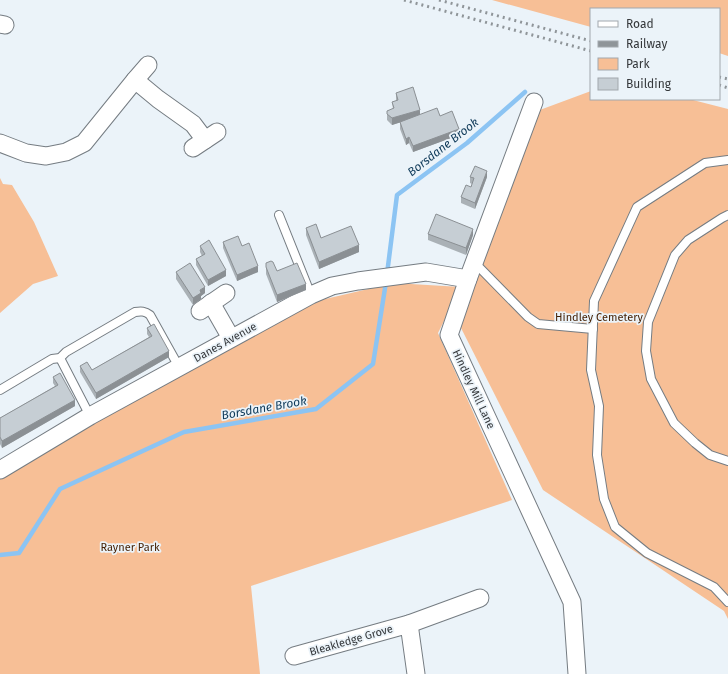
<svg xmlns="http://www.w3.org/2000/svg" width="728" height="674" font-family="'Fira Sans',sans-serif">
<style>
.green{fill:#f7bf96}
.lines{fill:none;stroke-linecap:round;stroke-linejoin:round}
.stream{stroke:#8cc4f3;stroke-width:4.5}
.lane-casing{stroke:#757c82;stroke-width:10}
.street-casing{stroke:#757c82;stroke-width:19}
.lane{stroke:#fff;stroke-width:8}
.street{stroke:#fff;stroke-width:17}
.rail{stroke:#8f9599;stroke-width:3;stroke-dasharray:2 4;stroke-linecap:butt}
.wall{fill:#aab1b6}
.shaded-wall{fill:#8b9094}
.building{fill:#c6ced4;stroke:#8b9094}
.labels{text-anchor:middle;stroke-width:3.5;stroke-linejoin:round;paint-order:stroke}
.park-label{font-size:11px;fill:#431e00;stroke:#ebf3f9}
.street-label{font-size:11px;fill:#35383b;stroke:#ebf3f9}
.water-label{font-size:12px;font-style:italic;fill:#0e3958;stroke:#ebf3f9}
</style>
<rect width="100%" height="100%" fill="#ebf3f9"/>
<g class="green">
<polygon points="492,0 728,0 728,56 719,53 719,9 591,9 591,27"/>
<polygon points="591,91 591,99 689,99 728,109 728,619 724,611 543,490 461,328 529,114"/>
<polygon points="0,178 3,184 12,185 34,222 58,276 33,284 0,313"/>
<polygon points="394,283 461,287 438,333 512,500 251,586 260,674 0,674 0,475 234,345 321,300"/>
</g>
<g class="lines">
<g class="stream">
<polyline points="387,274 397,195 467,143 525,92"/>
<polyline points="0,555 19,553 60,489 184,432 316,409 373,364 386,282"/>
</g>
<g class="lane-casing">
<g id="lane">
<polyline points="728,160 705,163 637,207 594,301 591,370 599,406 597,455 604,499 615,527 647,553 714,587 728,602"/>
<polyline points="279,215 311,295"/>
<polyline points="728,215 722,218 688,240 675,255 648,322 646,351 651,379 674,423 695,443 710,455 728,461"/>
<polyline points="474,262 528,317 538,324 593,329"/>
<polyline points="60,358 90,416"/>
<path d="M0,390L52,359L60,358L66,352L135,312C141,311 145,311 150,315L179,367"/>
</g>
</g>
<g class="street-casing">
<g id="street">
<polyline points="0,24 5,25"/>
<polyline points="135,80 148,65"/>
<polyline points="534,102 468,279 449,335 572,602 577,674"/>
<polyline points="0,143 26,153 46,156 66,152 84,143 135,80 158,99 193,124 205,140"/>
<polyline points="193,148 217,132"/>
<polyline points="211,303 231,338"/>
<polyline points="200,311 226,293"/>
<polyline points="0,470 90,416 311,295 332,286 358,281 426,272 468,279"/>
<polyline points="409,624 480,598"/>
<polyline points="294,656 409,624 416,674"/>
</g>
</g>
<use href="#lane" class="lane"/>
<use href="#street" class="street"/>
<g class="rail">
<polyline points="404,0 591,51"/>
<polyline points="439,0 591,41"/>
<polyline points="719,77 728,79"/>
<polyline points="719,85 728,88"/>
</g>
</g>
<g class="wall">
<polygon points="396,93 420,115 440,116 459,135 413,152 409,143 406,145 400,129 400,122 401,122 392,125 387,120 387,111 393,109 392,102 396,101"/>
<polygon points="470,177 487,177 475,209 461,203 461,197 471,187 472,184 470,183"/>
<polygon points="306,228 321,238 359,252 319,269 306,235"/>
<polygon points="428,234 473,235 466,255 428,240"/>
<polygon points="223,242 242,246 258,272 237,281 223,248"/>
<polygon points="200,246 226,276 208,286 196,265 196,259 202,256 200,252"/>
<polygon points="266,267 277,271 306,290 277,302 266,274"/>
<polygon points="176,272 205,293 201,296 201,299 193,305 176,279"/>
<polygon points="147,328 169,357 96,399 80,372 80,366 92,370 149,337 147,334"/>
<polygon points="53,377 75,406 2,448 0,444 0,418 55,386 53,383"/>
</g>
<g class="shaded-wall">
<polygon points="420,110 420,116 392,125 392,118"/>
<polygon points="459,129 459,135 413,152 413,146"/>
<polygon points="409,137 409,143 406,145 406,139"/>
<polygon points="487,171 487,177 475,209 475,203"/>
<polygon points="473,229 473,235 466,255 466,248"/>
<polygon points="359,245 359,252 319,269 319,262"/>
<polygon points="258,266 258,272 237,281 237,275"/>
<polygon points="226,270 226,276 208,286 208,280"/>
<polygon points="306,284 306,290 277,302 277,295"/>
<polygon points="205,287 205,293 201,296 201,299 193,305 193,298 200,290"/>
<polygon points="169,351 169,357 96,399 96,393"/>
<polygon points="75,400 75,406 2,448 2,441"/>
</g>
<g class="building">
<polygon points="413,87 420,110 392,118 387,114 387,111 394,108 392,102 398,100 396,93"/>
<polygon points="437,108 440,116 452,111 459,129 413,146 409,137 406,139 400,122"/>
<polygon points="475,166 487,171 475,203 461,197 466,185 471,187 474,178 470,177"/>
<polygon points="436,214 473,229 466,248 428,234"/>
<polygon points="316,224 321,238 351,226 359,245 319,262 306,228"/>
<polygon points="238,236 242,246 249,243 258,266 237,275 223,242"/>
<polygon points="209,240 226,270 208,280 196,259 205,254 200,246"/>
<polygon points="271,261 273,262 277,271 297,263 306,284 277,295 266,267 266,263"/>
<polygon points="190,263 205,287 200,290 201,293 193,298 176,272"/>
<polygon points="154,324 169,351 96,393 80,366 87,362 92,370 152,336 147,328"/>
<polygon points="60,373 75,400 2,441 0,437 0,418 58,385 53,377"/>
</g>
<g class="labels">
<g class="park-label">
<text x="599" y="321">Hindley Cemetery</text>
<text x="130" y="551">Rayner Park</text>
</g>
<g class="street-label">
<text transform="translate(225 342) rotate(-29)" y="4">Danes Avenue</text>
<text transform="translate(474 389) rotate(65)" y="4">Hindley Mill Lane</text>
<text transform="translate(351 640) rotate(-16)" y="4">Bleakledge Grove</text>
</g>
<g class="water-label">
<text transform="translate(443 147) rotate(-38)" y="4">Borsdane Brook</text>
<text transform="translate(264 408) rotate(-10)" y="4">Borsdane Brook</text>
</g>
</g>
<rect x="590" y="8" width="130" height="92" fill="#ebf3f9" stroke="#a2a8ad"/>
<rect x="598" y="21" width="20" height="6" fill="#ffffff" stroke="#a2a8ad"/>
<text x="626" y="28" font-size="12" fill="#35383b">Road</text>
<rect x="598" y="41" width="20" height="6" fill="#8f9599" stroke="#a2a8ad"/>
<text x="626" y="48" font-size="12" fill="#35383b">Railway</text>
<rect x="598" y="58" width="20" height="12" fill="#f7bf96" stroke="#a2a8ad"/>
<text x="626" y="68" font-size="12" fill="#35383b">Park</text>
<rect x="598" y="78" width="20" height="12" fill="#c6ced4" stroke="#a2a8ad"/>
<text x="626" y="88" font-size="12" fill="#35383b">Building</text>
</svg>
